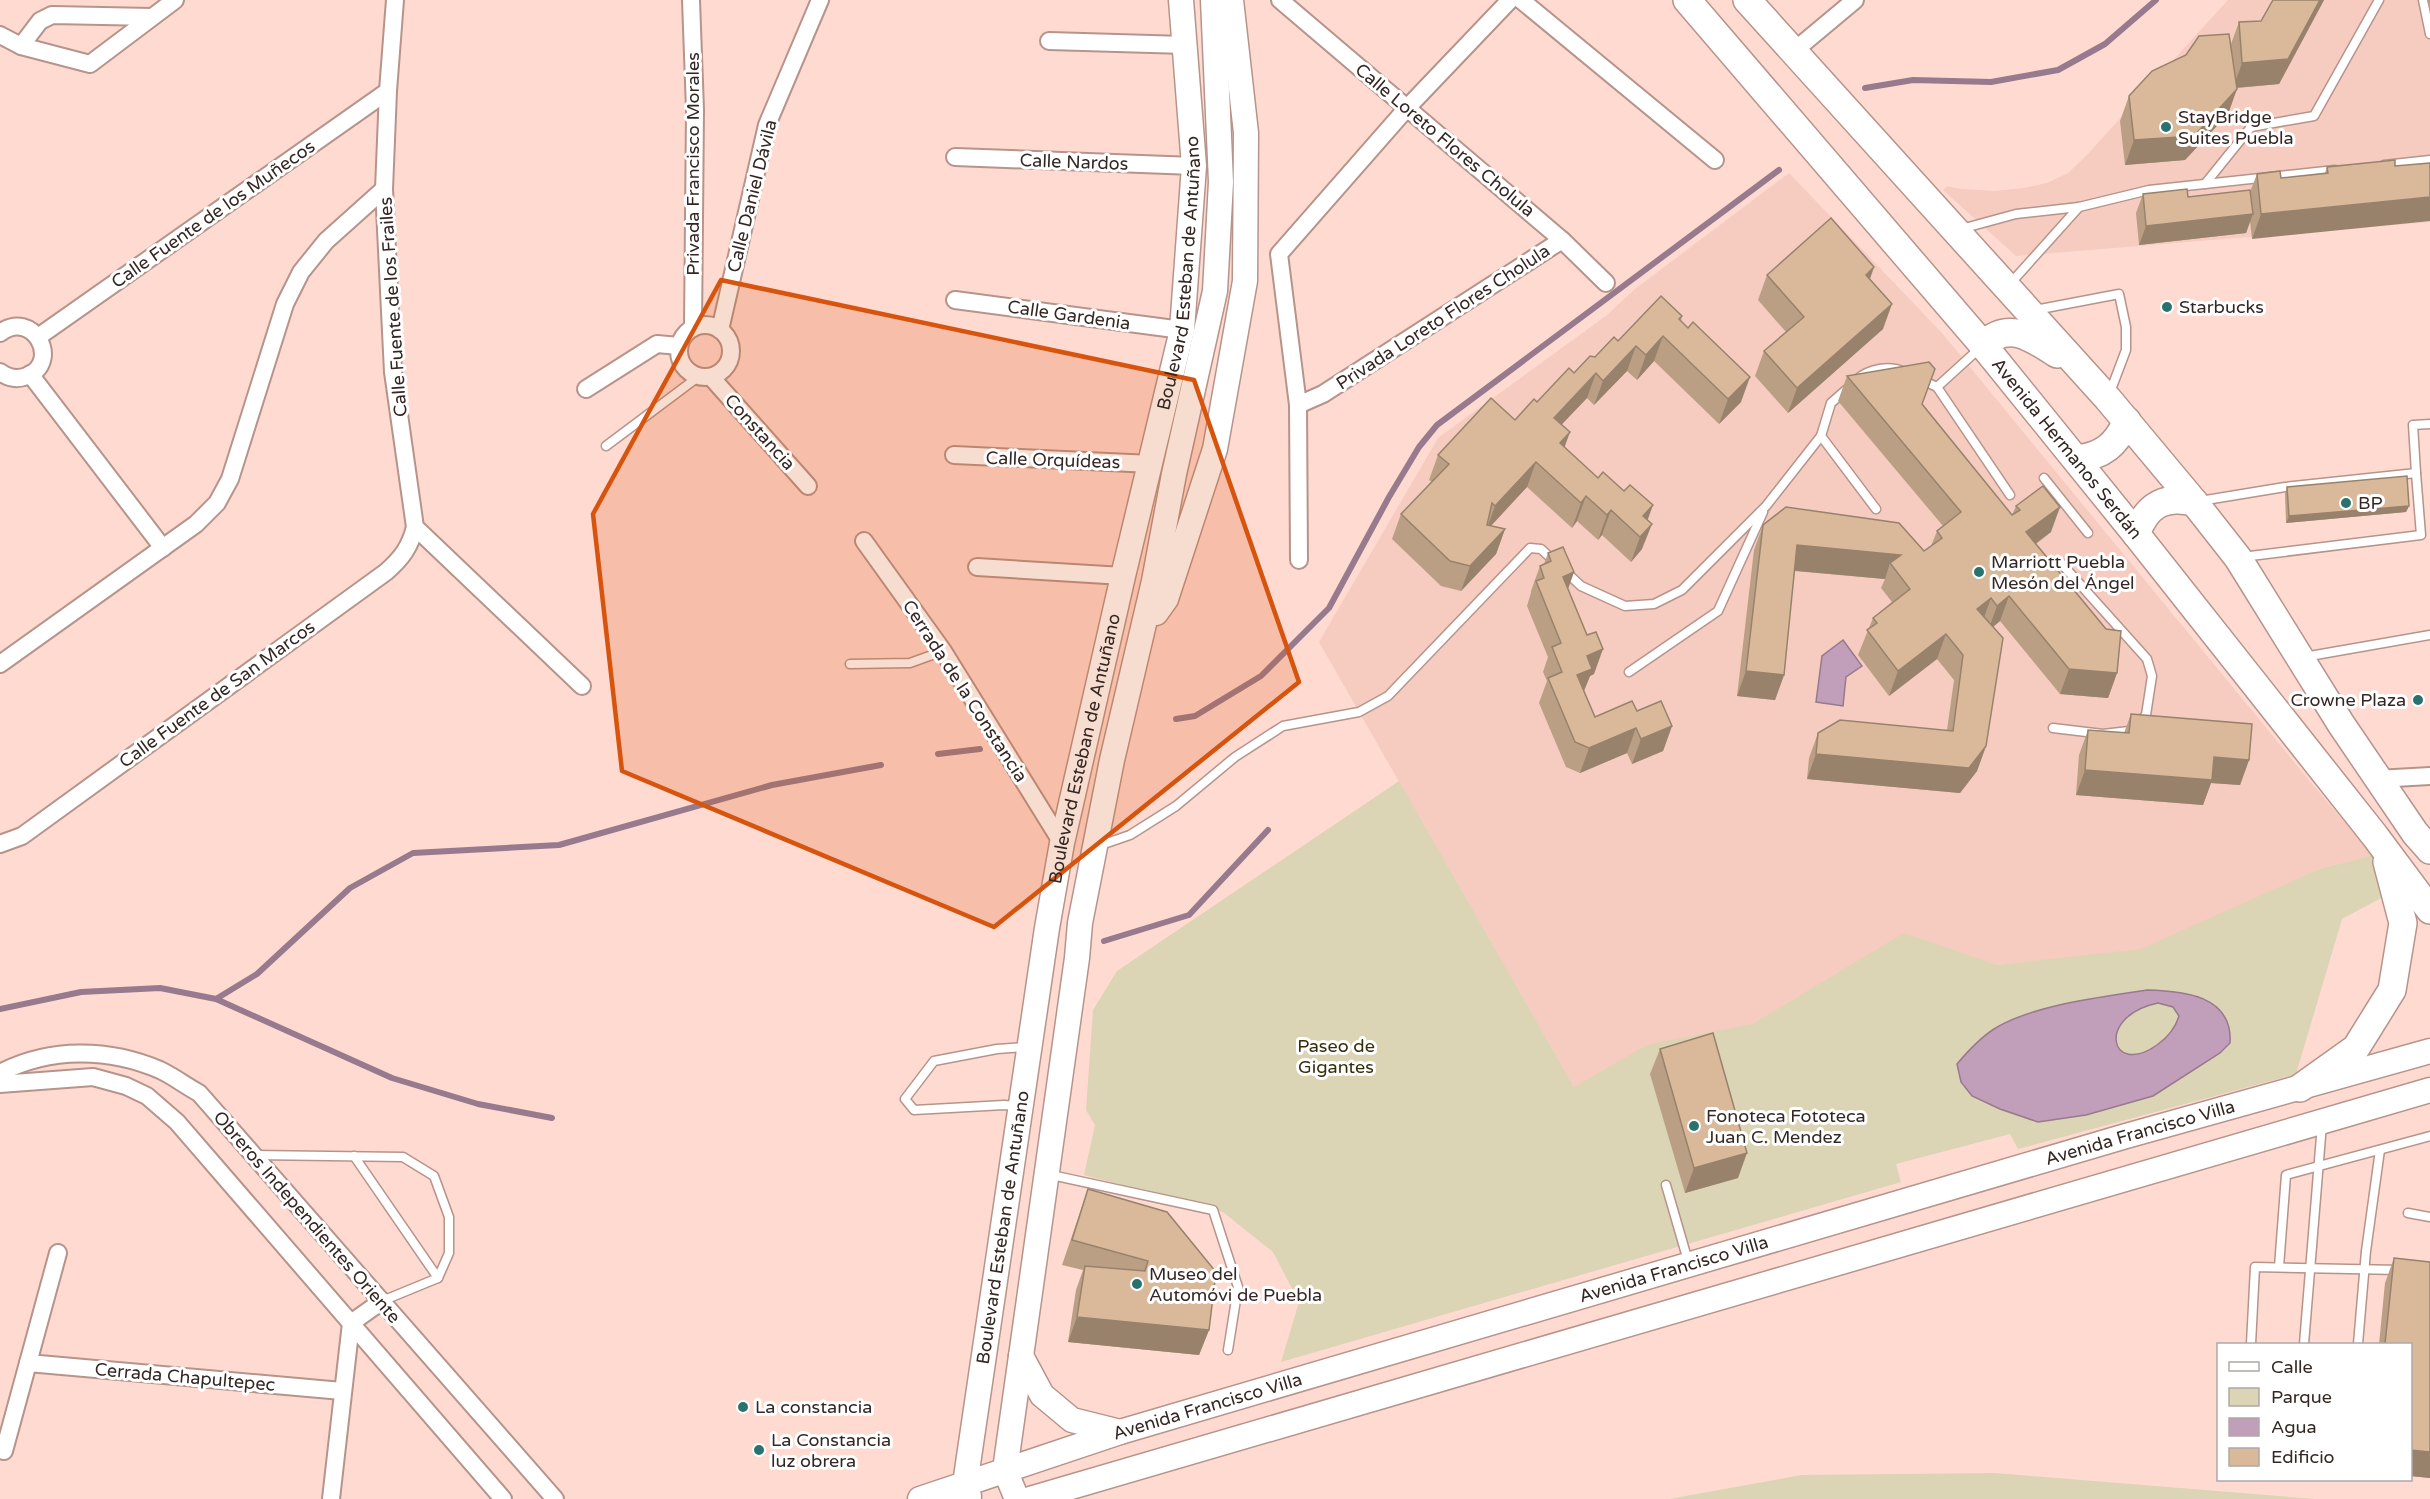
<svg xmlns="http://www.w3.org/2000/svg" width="2430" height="1499" font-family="'Varela Round',sans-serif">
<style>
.built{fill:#f6cbc0}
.green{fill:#dbd4b5}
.water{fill:#c19eba;stroke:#977a8d;stroke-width:1.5;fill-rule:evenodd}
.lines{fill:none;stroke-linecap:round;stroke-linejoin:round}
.stream{stroke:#977a8d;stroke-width:6}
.lane-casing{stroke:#b6948b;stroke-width:11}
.street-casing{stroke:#b6948b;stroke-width:20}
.secondary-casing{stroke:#b6948b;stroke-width:27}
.primary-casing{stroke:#b6948b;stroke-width:30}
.lane{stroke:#fff;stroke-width:8}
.street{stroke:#fff;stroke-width:16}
.secondary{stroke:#fff;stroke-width:24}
.primary{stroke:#fff;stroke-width:27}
.wall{fill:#bb9f84}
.shaded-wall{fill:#98826c}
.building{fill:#d9b99a;stroke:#98826c;stroke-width:1.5}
.marked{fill:#d6540e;fill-opacity:0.2;stroke:#d6540e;stroke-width:4.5;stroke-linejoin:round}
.poi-dot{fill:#29726d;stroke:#fff;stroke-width:2}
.labels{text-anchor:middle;stroke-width:6;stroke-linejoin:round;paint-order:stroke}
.poi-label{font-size:18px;fill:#342723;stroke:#fff;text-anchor:start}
.street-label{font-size:18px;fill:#342723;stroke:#fff}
.park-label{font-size:18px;fill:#352d0a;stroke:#fff}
</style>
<rect width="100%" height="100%" fill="#ffdad1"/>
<g class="built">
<polygon points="2228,0 2430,0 2430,222 2016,256 1943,190 1947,186 1961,189 1995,191 2024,188 2047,183 2068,173 2085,157"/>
<polygon points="1789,173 1942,333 2313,785 2373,855 2319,869 2142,950 1997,965 1904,934 1752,1024 1574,1087 1319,642 1438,438 1607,315 1635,289"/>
</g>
<g class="green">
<polygon points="1399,781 1574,1087 1647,1045 1752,1024 1904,933 1997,965 2141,949 2319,869 2373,855 2385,896 2342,919 2296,1074 2018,1149 2010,1134 1896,1164 1901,1182 1281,1362 1299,1302 1273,1252 1223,1212 1084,1175 1095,1125 1086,1110 1093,1010 1117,971"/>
<polygon points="1995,1473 2315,1499 1669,1499 1802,1475"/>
</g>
<g class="water">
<polygon points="1843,640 1862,666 1846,677 1843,706 1816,702 1822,656"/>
<path d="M2147,990C2183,991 2233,995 2230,1043L2220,1053L2153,1096L2086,1115L2038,1122L2000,1109L1972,1096L1961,1082L1957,1064C1968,1051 1980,1038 1994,1029C2032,1005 2102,997 2147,990ZM2158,1003L2173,1007L2179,1016C2175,1029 2167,1038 2157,1045C2110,1078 2095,1016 2158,1003Z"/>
</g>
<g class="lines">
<g class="stream">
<polyline points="1865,88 1913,80 1991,82 2058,70 2105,44 2156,0"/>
<polyline points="1176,719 1195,716 1261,676 1329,608 1389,497 1419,447 1437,425 1779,170"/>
<polyline points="938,754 980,749"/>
<polyline points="1104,941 1189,915 1268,830"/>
<polyline points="216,999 392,1078 478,1104 552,1118"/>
<polyline points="0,1009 81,992 160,988 216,999 257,974 350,888 413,853 559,845 772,785 881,765"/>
</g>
<g class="lane-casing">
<g id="lane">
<polyline points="2423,0 2430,34"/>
<polyline points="2384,165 2430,160"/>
<polyline points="2205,184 2251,127 2314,116 2379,0"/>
<polyline points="1961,229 2016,214 2079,207 2149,190 2335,170"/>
<polyline points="2009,285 2079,207"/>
<polyline points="2035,310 2119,294 2126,327 2126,350 2109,395"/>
<polyline points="1920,379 1937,387 2010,495"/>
<path d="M1856,380C1869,368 1890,365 1905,372"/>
<polyline points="1937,387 1981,347"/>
<polyline points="1847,389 1831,403 1821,436 1876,509"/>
<polyline points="606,446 698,377"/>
<polyline points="2416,473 2413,425 2430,424"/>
<polyline points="2044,478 2088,533"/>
<polyline points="2200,501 2285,487 2416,473 2421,535 2242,557"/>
<polyline points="1565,571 1581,586 1625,606 1654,604 1682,590 1766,506 1821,436"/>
<polyline points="2304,657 2430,635"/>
<polyline points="850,664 910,663 943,651"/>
<polyline points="1629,672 1718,611 1763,512"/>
<polyline points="2053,728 2103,734 2129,731 2146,715 2152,676 2147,659 2060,562"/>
<polyline points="1098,846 1130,835 1176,806 1235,757 1283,726 1359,712 1388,696 1530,548 1541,549 1554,561"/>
<polyline points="1018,1106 1004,1105 914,1110 905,1099 934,1061 997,1049 1027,1047"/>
<polyline points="253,1155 403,1157 434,1176 449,1217 449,1253 438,1278 382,1301"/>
<polyline points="354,1156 438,1278"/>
<polyline points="1047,1174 1213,1210 1238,1287 1228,1350"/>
<polyline points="1666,1185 1688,1261"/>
<polyline points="2408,1213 2430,1217"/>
<polyline points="2279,1267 2286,1175 2430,1136"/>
<polyline points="2251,1344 2255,1267 2400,1270"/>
<polyline points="2304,1344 2322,1124"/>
<polyline points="2358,1344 2366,1251 2380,1150"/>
</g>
</g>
<g class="street-casing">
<g id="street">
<polyline points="395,0 388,91 384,189 393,372 415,527 582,686"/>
<polyline points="691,0 695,110 693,328"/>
<polyline points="1280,0 1562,240 1606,283"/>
<polyline points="1510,0 1407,108 1279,254 1298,405 1323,394 1562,240"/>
<polyline points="1521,0 1715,160"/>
<polyline points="0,35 21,46 90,64 175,0"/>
<polyline points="1049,41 1185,45"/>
<polyline points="21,46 40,21 52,15 152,17"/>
<polyline points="1794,51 1855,0"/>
<polyline points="955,157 1194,166"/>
<polyline points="955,300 1182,330"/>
<circle cx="705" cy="351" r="26"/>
<polyline points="720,330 767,125 820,0"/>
<path d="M0,333C33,308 62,362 27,376C17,380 8,378 0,372"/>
<polyline points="38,337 388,91"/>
<polyline points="30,374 163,548"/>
<polyline points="711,377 808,486"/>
<polyline points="586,389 657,344 679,346"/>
<polyline points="1298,405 1299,560"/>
<polyline points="954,455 1152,464"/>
<polyline points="864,541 943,651 1062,843"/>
<polyline points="977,567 1123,576"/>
<polyline points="0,664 196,524 217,503 230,479 285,304 301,272 326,241 384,189"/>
<polyline points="2377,779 2430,776"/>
<path d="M0,844L22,836L386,572C402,558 410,547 415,527"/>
<path d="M0,1073C50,1047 109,1048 160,1070C173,1076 186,1086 199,1093L555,1499"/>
<polyline points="0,1084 93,1077 126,1086 147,1096 177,1122 503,1499"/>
<polyline points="28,1363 342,1391"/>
<polyline points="4,1451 58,1253"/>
<polyline points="331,1499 351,1323 382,1301"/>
</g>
</g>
<g class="secondary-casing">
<g id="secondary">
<polyline points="1156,613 1166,599 1215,449 1245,281 1246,133 1231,0"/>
<polyline points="1021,1356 1042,1395 1072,1420 1120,1432"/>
<path id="s1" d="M969,1496L965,1484L1047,928L1062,843L1123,576L1182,330L1194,166L1181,0"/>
<path id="s2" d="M920,1499L1120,1432L2126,1136L2430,1051"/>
<polyline points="1017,1499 1005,1470 1077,958 1080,923 1112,760 1154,581 1174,474 1215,291 1221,182 1213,0"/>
<polyline points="1030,1499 2430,1090"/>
</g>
</g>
<g class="primary-casing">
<g id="primary">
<path id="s3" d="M1687,0L1983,345L2136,534L2375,836L2430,910"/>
<polyline points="1747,0 2108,399 2194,502 2238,558 2341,724 2415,833 2430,850"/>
<path d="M1983,345C2009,320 2032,338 2057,354"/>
<path d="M2076,459C2103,456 2116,445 2127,421"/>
<path d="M2136,534C2147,505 2164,495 2194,502"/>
<polyline points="2300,1088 2356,1048 2392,990 2403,923 2387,862"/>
</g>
</g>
<use href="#lane" class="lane"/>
<use href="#street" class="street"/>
<use href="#secondary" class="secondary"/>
<use href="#primary" class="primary"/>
</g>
<g class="wall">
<polygon points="2273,0 2324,0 2279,84 2237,88 2228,114 2185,160 2125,165 2120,121 2129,96 2231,44 2239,22 2261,21"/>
<polygon points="2427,0 2430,0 2430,11"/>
<polygon points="2395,160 2252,239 2250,221 2246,233 2139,245 2136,213 2143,194 2188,197 2250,192 2257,174 2281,178 2325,173 2327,167"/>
<polygon points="1874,267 1870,279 1883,329 1788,413 1755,376 1764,351 1786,332 1758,300 1767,275"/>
<polygon points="1682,316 1681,321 1741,402 1719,424 1654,361 1637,380 1627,371 1594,405 1587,398 1562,424 1564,447 1598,478 1647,520 1642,549 1631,562 1602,535 1598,540 1577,521 1572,528 1527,487 1491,526 1505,529 1496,554 1461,591 1441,586 1392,539 1401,514 1432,482 1429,480 1438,455 1515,420 1574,373 1618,341"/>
<polygon points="1847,376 1922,405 2012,515 2016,506 2051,532 2036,544 2117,673 2108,698 2060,694 2000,621 1993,627 1986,746 1977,771 1960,793 1807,779 1809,758 1818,733 1947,730 1954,680 1937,659 1889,696 1858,655 1873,618 1892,602 1881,588 1885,579 1794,571 1784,675 1775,700 1737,696 1754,550 1763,525 1924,551 1931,546 1937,531 1943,526 1838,401"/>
<polygon points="2287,487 2409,506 2406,512 2286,523 2285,494"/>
<polygon points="1548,553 1574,572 1568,589 1594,674 1590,676 1584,691 1595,717 1637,711 1672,726 1663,751 1632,764 1627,753 1580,773 1566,767 1539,703 1547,681 1543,672 1548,657 1527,606 1531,593 1531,591 1540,566 1544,564"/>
<polygon points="2131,714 2249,760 2240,785 2211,783 2203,805 2076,795 2079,755 2088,730 2124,733"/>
<polygon points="1660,1049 1738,1178 1685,1193 1650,1074"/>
<polygon points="1088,1189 1209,1330 1199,1355 1068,1342 1076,1290 1083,1270 1062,1265"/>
<polygon points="2394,1258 2430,1262 2430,1478 2410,1476 2410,1344 2379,1344 2385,1283"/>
</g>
<g class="shaded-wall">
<polygon points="2320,0 2324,0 2279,84 2233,88 2242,63"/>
<polygon points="2237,89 2228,114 2185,160 2125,165 2134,140"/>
<polygon points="2430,197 2430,221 2252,239 2261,214"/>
<polygon points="2253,214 2246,233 2139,245 2146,226"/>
<polygon points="1874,267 1865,292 1866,275"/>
<polygon points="1892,304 1883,329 1788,413 1797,388"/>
<polygon points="1663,336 1654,361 1637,380 1646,355"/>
<polygon points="1636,346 1627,371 1594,405 1603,381"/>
<polygon points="1596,373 1587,398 1545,442 1554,418"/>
<polygon points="1750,377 1741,402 1719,424 1728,399"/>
<polygon points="1570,432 1561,457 1560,443"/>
<polygon points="1536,462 1527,487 1486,531 1495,506"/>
<polygon points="1586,496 1577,521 1572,528 1581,503"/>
<polygon points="1653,505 1644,530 1643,516"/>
<polygon points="2409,506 2406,512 2286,523 2289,516"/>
<polygon points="2060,507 2051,532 2017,557 2026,532"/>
<polygon points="1611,510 1602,535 1598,540 1607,515"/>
<polygon points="1652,524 1642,549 1631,562 1640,537"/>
<polygon points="1505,529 1496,554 1461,591 1470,566"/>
<polygon points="1797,545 1901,555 1890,563 1885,579 1787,570"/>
<polygon points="1574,572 1565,597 1563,577"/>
<polygon points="2009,596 2000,621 1988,631 1997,606"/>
<polygon points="1991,598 1982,623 1977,609"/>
<polygon points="1946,634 1937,659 1889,696 1898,671"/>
<polygon points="1603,649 1594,674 1590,676 1583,693 1577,675 1587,656"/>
<polygon points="2069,669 2117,673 2108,698 2060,694"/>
<polygon points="1746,671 1784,675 1775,700 1737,696"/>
<polygon points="1672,726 1663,751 1632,764 1641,739"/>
<polygon points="1636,728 1627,753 1580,773 1589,748"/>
<polygon points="1986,746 1977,771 1960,793 1807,779 1816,754"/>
<polygon points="2214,757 2249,760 2240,785 2211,783 2203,805 2076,795 2085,770"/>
<polygon points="1747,1153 1738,1178 1685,1193 1694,1168"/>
<polygon points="1077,1317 1209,1330 1199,1355 1068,1342"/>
<polygon points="2410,1450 2430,1452 2430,1478 2410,1476"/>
</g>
<g class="building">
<polygon points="2273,0 2320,0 2288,59 2242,63 2239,22 2261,21"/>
<polygon points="2229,34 2237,89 2194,136 2134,140 2129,96 2152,71 2186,55 2199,36"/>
<polygon points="2395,160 2395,166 2430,163 2430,197 2261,214 2257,174 2280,171 2281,178 2328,173 2327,167"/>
<polygon points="2187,189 2188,197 2250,190 2253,214 2146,226 2143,194"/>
<polygon points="1831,218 1874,267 1866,275 1892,304 1797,388 1764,351 1804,317 1767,275"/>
<polygon points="1661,296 1682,316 1679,319 1688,328 1693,322 1750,377 1728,399 1663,336 1646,355 1636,346 1603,381 1596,373 1554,418 1570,432 1560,443 1598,478 1603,472 1624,491 1630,485 1653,505 1643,516 1652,524 1640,537 1611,510 1607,515 1586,496 1581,503 1536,462 1495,506 1492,503 1487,525 1505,529 1470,566 1450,561 1401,514 1449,464 1438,455 1491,398 1515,420 1534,399 1537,402 1569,368 1574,373 1590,356 1595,357 1614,337 1618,341"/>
<polygon points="1929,362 1935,369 1922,404 2012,515 2020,510 2016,506 2043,486 2060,507 2026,532 2106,629 2121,631 2117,673 2069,669 2009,596 1997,606 1991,598 1977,609 2003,638 1986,746 1969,768 1816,754 1818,733 1840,720 1953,731 1963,655 1946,634 1898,671 1867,630 1877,623 1873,618 1910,589 1890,563 1901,555 1797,545 1784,675 1746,671 1763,525 1786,507 1899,523 1924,551 1942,538 1937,531 1961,512 1847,376"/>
<polygon points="2407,476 2409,506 2289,516 2287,487"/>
<polygon points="1563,547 1574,572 1563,577 1587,635 1596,632 1603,649 1587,656 1592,669 1577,675 1595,717 1632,701 1637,711 1661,701 1672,726 1641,739 1636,728 1589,748 1575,742 1548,678 1562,672 1552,647 1561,643 1536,581 1544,578 1540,566 1551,561 1548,553"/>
<polygon points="2131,714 2252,724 2249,760 2214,757 2212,780 2085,770 2088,730 2129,733"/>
<polygon points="1713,1033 1747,1153 1694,1168 1660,1049"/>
<polygon points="1088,1189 1167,1212 1216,1272 1209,1330 1077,1317 1085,1266 1145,1271 1148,1261 1072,1240"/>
<polygon points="2394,1258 2430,1262 2430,1452 2410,1450 2410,1344 2385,1344"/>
</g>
<path class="marked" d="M721,280L1194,380L1299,682L994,927L622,771L593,514Z"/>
<g class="poi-dot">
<circle cx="2166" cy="127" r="6"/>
<circle cx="2167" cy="307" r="6"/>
<circle cx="2346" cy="503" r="6"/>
<circle cx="1979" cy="572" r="6"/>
<circle cx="2418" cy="700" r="6"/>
<circle cx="1694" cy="1126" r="6"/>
<circle cx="1137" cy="1284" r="6"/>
<circle cx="743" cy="1407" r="6"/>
<circle cx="759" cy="1450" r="6"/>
</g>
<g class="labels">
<g class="poi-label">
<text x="2178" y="123">StayBridge<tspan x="2178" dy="21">Suites Puebla</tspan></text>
<text x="2179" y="313">Starbucks</text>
<text x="2358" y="509">BP</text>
<text x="1991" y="568">Marriott Puebla<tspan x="1991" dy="21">Mesón del Ángel</tspan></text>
<text x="2406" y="706" text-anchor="end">Crowne Plaza</text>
<text x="1706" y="1122">Fonoteca Fototeca<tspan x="1706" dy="21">Juan C. Mendez</tspan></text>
<text x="1149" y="1280">Museo del<tspan x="1149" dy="21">Automóvi de Puebla</tspan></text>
<text x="755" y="1413">La constancia</text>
<text x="771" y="1446">La Constancia<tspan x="771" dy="21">luz obrera</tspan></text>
</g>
<g class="street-label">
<text transform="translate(1445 140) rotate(40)" y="6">Calle Loreto Flores Cholula</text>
<text transform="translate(1074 162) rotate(2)" y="6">Calle Nardos</text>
<text transform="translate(693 164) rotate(-90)" y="6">Privada Francisco Morales</text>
<text transform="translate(752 196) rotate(-76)" y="6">Calle Daniel Dávila</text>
<text transform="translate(213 214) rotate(-35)" y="6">Calle Fuente de los Muñecos</text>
<text dy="6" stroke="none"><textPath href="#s1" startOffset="1244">Boulevard Esteban de Antuñano</textPath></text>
<text transform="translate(393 307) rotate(-94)" y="6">Calle Fuente de los Frailes</text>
<text transform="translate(1069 315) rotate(8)" y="6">Calle Gardenia</text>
<text transform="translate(1443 317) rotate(-33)" y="6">Privada Loreto Flores Cholula</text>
<text transform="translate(760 432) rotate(48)" y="6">Constancia</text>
<text dy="6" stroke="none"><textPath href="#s3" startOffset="588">Avenida Hermanos Serdán</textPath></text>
<text transform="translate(1053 460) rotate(2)" y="6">Calle Orquídeas</text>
<text transform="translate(965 691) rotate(57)" y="6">Cerrada de la Constancia</text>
<text transform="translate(217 694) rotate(-36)" y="6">Calle Fuente de San Marcos</text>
<text dy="6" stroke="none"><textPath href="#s1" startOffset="758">Boulevard Esteban de Antuñano</textPath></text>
<text dy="6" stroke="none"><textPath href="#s2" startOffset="1274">Avenida Francisco Villa</textPath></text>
<text transform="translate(307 1217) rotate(49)" y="6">Obreros Independientes Oriente</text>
<text dy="6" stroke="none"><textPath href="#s1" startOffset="272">Boulevard Esteban de Antuñano</textPath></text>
<text dy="6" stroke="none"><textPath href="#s2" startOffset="788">Avenida Francisco Villa</textPath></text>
<text transform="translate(185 1377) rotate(5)" y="6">Cerrada Chapultepec</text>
<text dy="6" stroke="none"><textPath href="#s2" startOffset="302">Avenida Francisco Villa</textPath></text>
</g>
<g class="park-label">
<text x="1336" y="1052">Paseo de<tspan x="1336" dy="21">Gigantes</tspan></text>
</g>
</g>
<rect x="2217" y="1343" width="195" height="138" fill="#ffffff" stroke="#aea9a7" stroke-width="1.5"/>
<rect x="2229" y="1362" width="30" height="9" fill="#ffffff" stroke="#aea9a7" stroke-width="1.5"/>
<text x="2271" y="1373" font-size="18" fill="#342723">Calle</text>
<rect x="2229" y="1388" width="30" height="18" fill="#dbd4b5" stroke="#aea9a7" stroke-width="1.5"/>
<text x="2271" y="1403" font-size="18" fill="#342723">Parque</text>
<rect x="2229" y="1418" width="30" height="18" fill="#c19eba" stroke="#aea9a7" stroke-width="1.5"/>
<text x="2271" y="1433" font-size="18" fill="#342723">Agua</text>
<rect x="2229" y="1448" width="30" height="18" fill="#d9b99a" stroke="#aea9a7" stroke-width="1.5"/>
<text x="2271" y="1463" font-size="18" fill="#342723">Edificio</text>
</svg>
